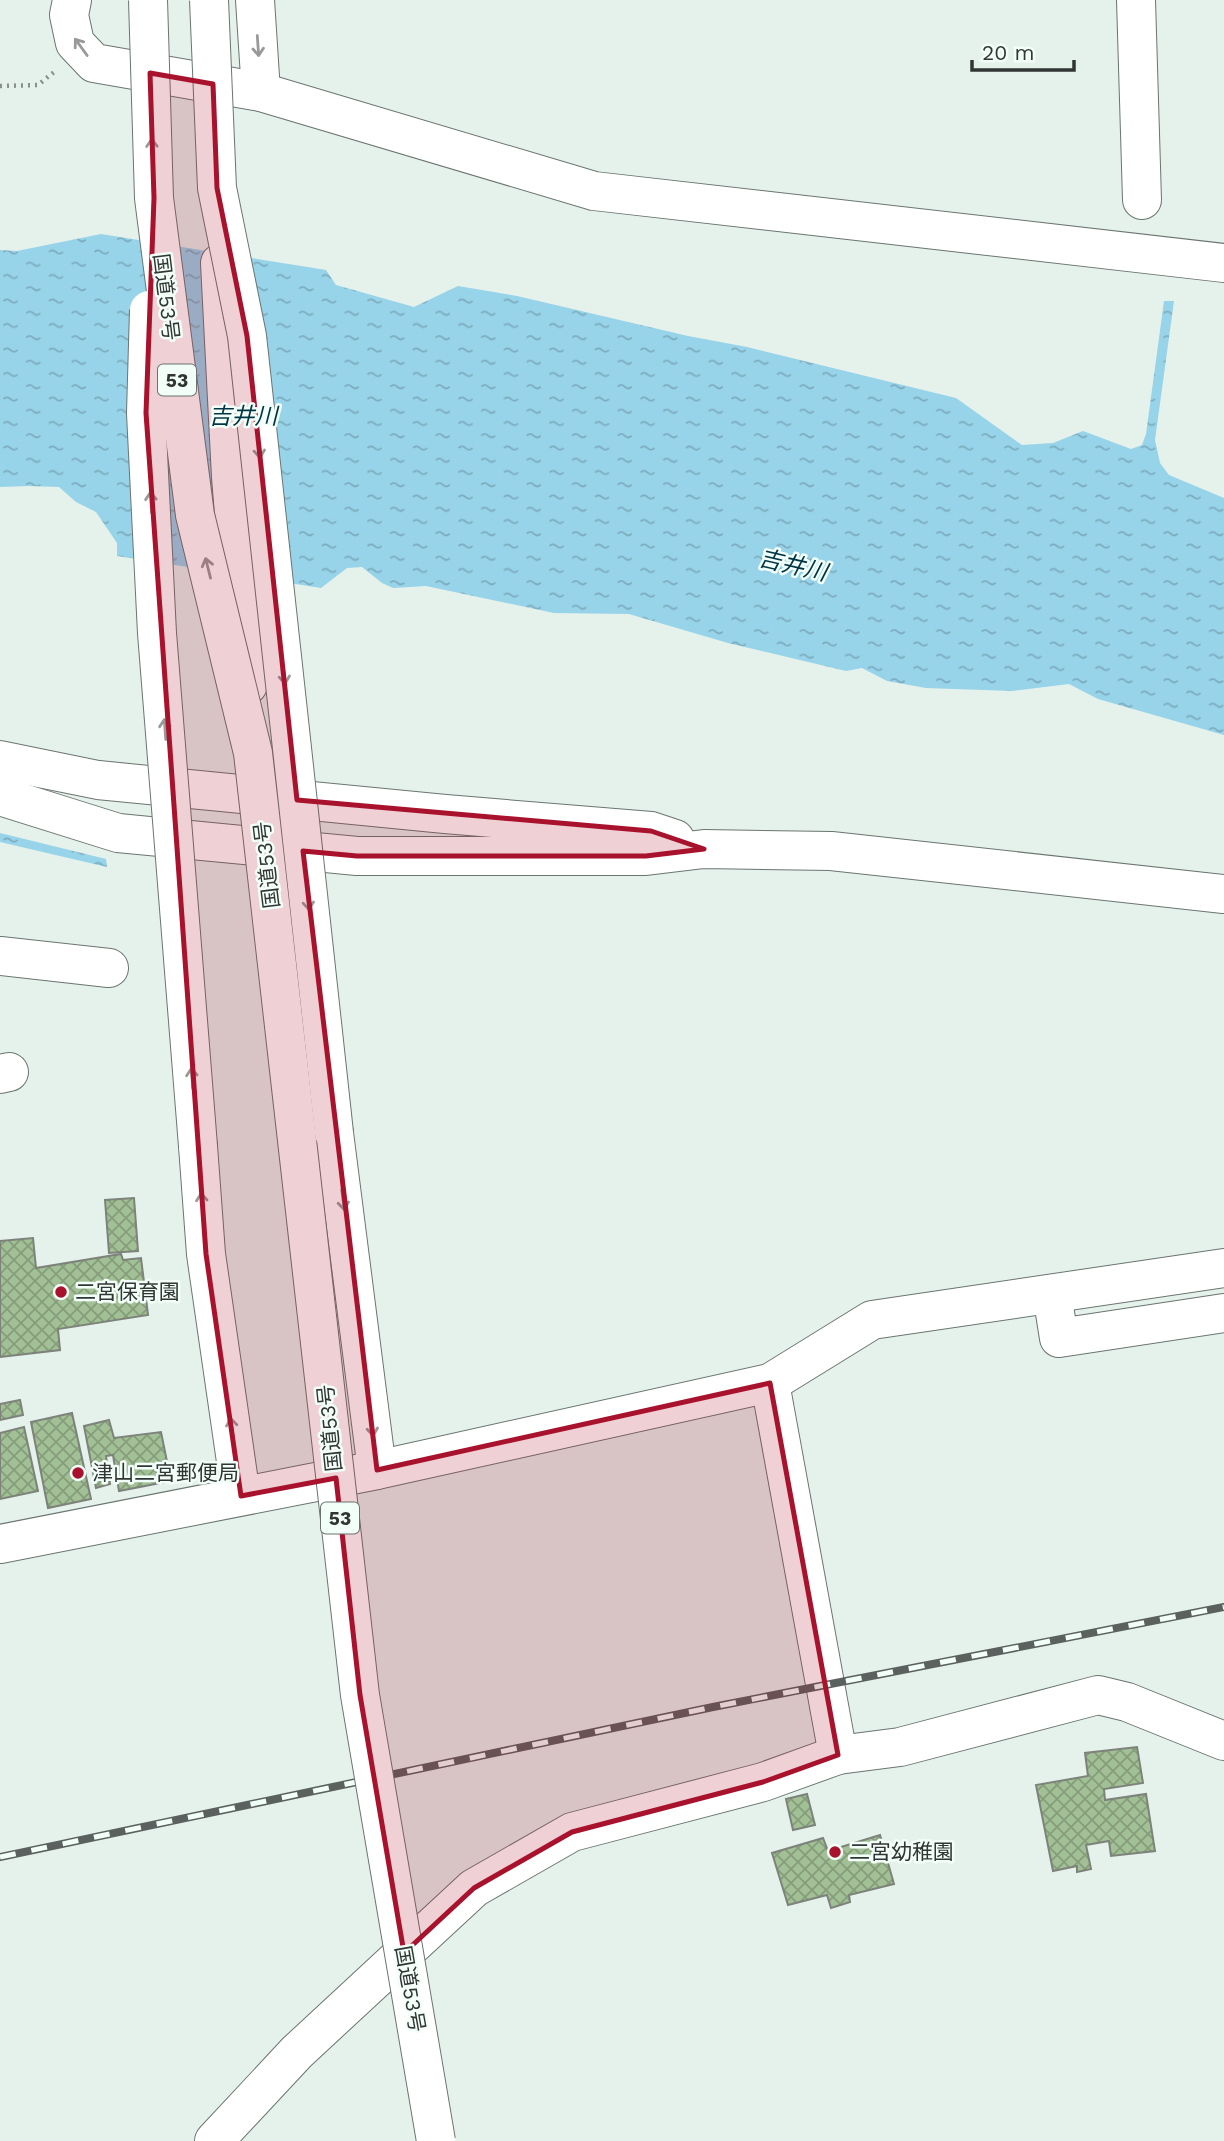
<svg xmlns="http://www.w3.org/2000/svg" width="1224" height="2141" font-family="'Work Sans','Noto Sans JP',sans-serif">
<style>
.water{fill:url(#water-ripples)}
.building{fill:url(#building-cross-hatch);stroke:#7d837a;stroke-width:2}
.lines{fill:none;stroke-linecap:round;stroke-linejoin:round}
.minor-casing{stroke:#6b7570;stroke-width:40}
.tertiary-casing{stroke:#6b7570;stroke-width:40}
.trunk-casing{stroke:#6b7570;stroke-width:40}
.path{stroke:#87908c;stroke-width:4.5;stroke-dasharray:2 5;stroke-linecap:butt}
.minor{stroke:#fff;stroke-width:38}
.tertiary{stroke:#fff;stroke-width:38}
.trunk{stroke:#fff;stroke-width:38}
.rail-casing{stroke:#5a615e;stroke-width:8}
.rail{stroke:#f2fef8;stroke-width:5;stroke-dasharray:16;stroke-linecap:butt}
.trunk-bridge-casing{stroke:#6b7570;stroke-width:40;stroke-linecap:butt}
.trunk-bridge{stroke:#fff;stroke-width:38}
.oneway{stroke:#989a9a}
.marked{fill:#a9122d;fill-opacity:0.2;stroke:#a9122d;stroke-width:5;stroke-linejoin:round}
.poi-dot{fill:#a9122d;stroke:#f2fef8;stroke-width:2.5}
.labels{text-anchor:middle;stroke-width:5;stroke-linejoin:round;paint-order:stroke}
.shield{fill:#f2fef8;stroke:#6b726f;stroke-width:2}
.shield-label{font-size:19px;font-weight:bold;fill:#313634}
.street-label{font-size:21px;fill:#313634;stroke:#f2fef8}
.poi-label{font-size:21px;fill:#313634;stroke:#f2fef8;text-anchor:start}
.water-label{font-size:23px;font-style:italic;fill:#003545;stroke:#f2fef8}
</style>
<defs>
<pattern id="water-ripples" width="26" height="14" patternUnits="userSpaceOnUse" patternTransform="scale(1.75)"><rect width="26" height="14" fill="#97d3e9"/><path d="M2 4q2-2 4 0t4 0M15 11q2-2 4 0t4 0" fill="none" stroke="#7cacbe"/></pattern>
<pattern id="building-cross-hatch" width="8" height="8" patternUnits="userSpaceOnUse" patternTransform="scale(1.75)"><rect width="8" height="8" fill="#a2c095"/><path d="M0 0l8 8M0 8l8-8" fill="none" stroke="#859d7a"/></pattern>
</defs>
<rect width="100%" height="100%" fill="#e5f1eb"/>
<g class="water">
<polygon points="101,234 326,270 336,285 414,307 458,286 517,296 688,336 747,347 956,398 1022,445 1053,443 1083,431 1131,449 1142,445 1146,434 1164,301 1174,301 1155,440 1160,463 1169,475 1224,498 1224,735 1098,699 1069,684 1012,691 926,688 887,681 862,668 846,671 728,643 629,614 554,613 426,586 393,588 382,583 362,567 347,568 321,588 117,556 117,543 96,512 76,502 59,487 29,486 0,487 0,250 17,251"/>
<polygon points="0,833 106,859 107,867 0,842"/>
</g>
<g class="building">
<polygon points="134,1198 138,1251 109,1253 105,1200"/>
<polygon points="33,1238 36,1268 121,1254 123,1260 141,1258 148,1315 58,1329 60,1350 0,1357 0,1241"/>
<polygon points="20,1400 23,1415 0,1420 0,1404"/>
<polygon points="72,1413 91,1499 48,1508 31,1422"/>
<polygon points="109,1420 114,1438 161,1432 171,1481 119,1491 113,1455 106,1456 110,1484 96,1488 84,1426"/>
<polygon points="24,1427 38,1491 0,1499 0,1433"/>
<polygon points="1137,1747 1143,1783 1104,1789 1105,1800 1146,1794 1155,1851 1111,1856 1109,1841 1086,1845 1091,1869 1077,1872 1077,1866 1053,1871 1036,1785 1088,1776 1085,1753"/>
<polygon points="807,1794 815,1825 793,1830 786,1799"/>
<polygon points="880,1835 894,1884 849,1895 850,1902 831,1908 827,1895 788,1905 772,1853 823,1838 828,1851"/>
</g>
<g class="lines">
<g class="minor-casing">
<g id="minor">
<polyline points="72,0 69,15 75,43 94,63 261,92 594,191 1224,263"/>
<polyline points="255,0 261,92"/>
<polyline points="1136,0 1142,200"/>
<polyline points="0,760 98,780 445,814 651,831 675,839"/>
<polyline points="0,796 118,833 357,856 646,856 704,849 831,851 1224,894"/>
<polyline points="0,956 109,968"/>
<polyline points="0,1074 9,1072"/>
<polyline points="1052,1294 1059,1338 1224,1313"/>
<polyline points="770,1383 838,1755"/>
<polyline points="214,2141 297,2052 474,1888 572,1832 763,1782 838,1755 900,1747 1098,1695 1127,1702 1224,1741"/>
</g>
</g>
<g class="tertiary-casing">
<polyline id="tertiary" points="0,1544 377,1470 770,1383 872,1320 1224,1268"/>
</g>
<g class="trunk-casing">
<g id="trunk">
<polyline points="220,263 231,477 248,685"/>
<polyline points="334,1133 377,1470"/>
<polyline points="198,1146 206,1254 241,1496"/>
</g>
</g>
<polyline class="path" points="0,86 38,85 54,72"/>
<use href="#minor" class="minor"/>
<use href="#tertiary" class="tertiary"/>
<use href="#trunk" class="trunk"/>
<g class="rail-casing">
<polyline id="rail" points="0,1857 713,1707 1224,1607"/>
</g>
<use href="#rail" class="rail"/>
<g class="trunk-bridge-casing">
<g id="trunk-bridge">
<polyline points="148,0 154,198 195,515 253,753 360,1695 436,2141"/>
<polyline points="209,0 217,188 247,336 334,1133"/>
<polyline points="149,310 146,413 157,633 198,1146"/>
</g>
</g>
<use href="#trunk-bridge" class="trunk-bridge"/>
</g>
<defs><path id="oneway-shaft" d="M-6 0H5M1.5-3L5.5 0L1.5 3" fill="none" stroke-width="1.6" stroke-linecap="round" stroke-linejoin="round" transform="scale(1.75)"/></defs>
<g class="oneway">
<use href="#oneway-shaft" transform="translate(258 46) rotate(86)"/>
<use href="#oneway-shaft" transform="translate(81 47) rotate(-126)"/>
<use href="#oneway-shaft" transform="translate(152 149) rotate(-92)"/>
<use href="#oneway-shaft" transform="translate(259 448) rotate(84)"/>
<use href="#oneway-shaft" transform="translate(151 502) rotate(-93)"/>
<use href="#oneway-shaft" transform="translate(208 568) rotate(-104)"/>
<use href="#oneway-shaft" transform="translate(284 674) rotate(84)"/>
<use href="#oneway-shaft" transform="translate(165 729) rotate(-94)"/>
<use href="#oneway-shaft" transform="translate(308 900) rotate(84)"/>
<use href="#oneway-shaft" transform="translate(192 1078) rotate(-94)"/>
<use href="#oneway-shaft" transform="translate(343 1200) rotate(83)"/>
<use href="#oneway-shaft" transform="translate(202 1203) rotate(-95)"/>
<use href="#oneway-shaft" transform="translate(372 1426) rotate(83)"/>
<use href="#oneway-shaft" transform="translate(232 1428) rotate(-98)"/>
</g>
<path class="marked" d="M150,73L213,84L217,188L247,336L297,800L651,831L704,849L646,856H357L303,851L377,1470L770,1383L838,1755L763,1782L572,1832L474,1888L404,1953L360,1695L336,1478L241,1496L206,1254L146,413L154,198Z"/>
<g class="poi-dot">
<circle cx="61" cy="1292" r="7"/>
<circle cx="78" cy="1473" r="7"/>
<circle cx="835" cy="1852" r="7"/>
</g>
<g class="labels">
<g class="shield">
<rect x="158" y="364.5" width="38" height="31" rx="5"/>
<rect x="321" y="1502.5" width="38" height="31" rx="5"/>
</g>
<g class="shield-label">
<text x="177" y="387">53</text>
<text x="340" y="1525">53</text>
</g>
<g class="street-label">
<text transform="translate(166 297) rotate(83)" y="7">国道53号</text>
<text transform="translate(267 865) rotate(-97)" y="7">国道53号</text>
<text transform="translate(330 1428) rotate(-96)" y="7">国道53号</text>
<text transform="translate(410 1989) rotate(80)" y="7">国道53号</text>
</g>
<g class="poi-label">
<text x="75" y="1299">二宮保育園</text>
<text x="92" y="1480">津山二宮郵便局</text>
<text x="849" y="1859">二宮幼稚園</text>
</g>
<g class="water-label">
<text x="243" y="424">吉井川</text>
<text transform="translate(793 565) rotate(13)" y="8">吉井川</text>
</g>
</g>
<path d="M972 60v10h102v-10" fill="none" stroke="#313634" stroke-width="3.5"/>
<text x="982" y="60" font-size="21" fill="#313634" stroke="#f2fef8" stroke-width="5" paint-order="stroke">20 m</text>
</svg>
